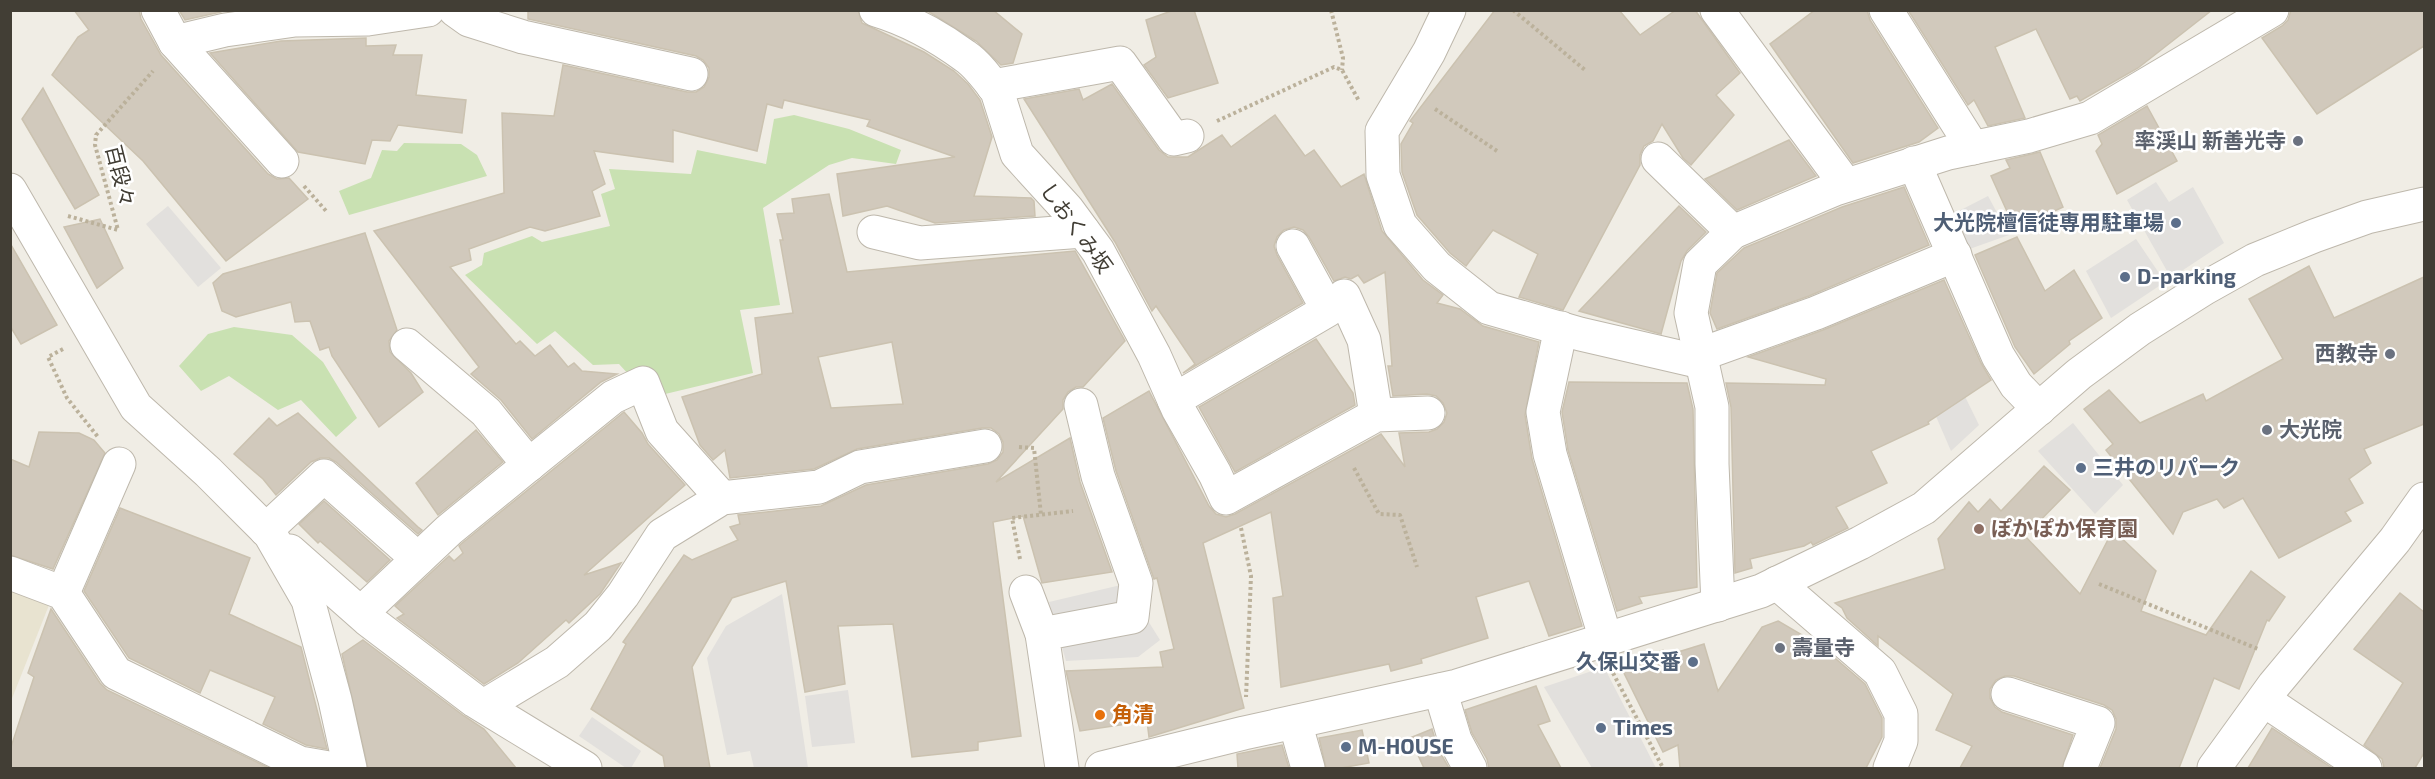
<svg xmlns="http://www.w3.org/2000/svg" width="2435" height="779" font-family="'Exo 2','Noto Sans JP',sans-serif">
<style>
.education{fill:#e8e3d0}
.green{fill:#c9e1b2}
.parking{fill:#e2e0dd}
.building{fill:#d1c9bc;stroke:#cbc2b0;stroke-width:1.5;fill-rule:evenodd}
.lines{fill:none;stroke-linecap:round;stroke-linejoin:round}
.minor-casing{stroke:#beb8ac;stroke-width:35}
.path{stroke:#bbb19b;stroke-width:4;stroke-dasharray:3 3;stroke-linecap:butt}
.minor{stroke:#fff;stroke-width:33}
.worship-dot{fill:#6b7280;stroke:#fff;stroke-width:2}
.service-dot{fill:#5c6f8a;stroke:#fff;stroke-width:2}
.education-dot{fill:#8d6e63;stroke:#fff;stroke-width:2}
.food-dot{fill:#e8710a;stroke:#fff;stroke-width:2}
.labels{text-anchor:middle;stroke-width:5;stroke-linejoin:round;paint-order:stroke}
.worship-label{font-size:21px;font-weight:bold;fill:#5b616d;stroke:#fff;text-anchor:end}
.street-label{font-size:21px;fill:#423e35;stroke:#fff}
.service-label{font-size:21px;font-weight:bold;fill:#4e5e75;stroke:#fff;text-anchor:start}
.education-label{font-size:21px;font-weight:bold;fill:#785e54;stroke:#fff;text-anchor:start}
.food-label{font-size:21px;font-weight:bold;fill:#c56008;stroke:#fff;text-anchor:start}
</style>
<rect width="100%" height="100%" fill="#f0ede5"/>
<polygon class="education" points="11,585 51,600 11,701"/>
<g class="green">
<polygon points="794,115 849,129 901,150 896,164 852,158 829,165 763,208 780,305 740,310 753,373 661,395 630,376 619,364 593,365 555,331 537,344 465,275 482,265 484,253 532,236 542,242 610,226 601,194 615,189 609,169 691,174 697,150 766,164 774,119"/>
<polygon points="404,143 461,144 477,155 487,176 349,215 339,191 371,178 382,150 397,151"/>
<polygon points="234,327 292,335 323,362 357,418 336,437 301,400 278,410 229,376 201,391 179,366 208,334"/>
</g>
<g class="parking">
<polygon points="2156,182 2169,202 2193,187 2224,243 2171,278 2127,200"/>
<polygon points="1988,196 2009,235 1961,252 1949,216"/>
<polygon points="168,206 221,268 198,287 146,224"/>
<polygon points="2136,239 2165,282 2111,318 2086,271"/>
<polygon points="1943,352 1979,425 1951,451 1915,368"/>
<polygon points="2073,423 2123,485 2095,514 2038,451"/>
<polygon points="1125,584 1160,640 1138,657 1066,661 1049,602"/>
<polygon points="782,594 808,768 754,768 750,751 727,755 707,658 726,626"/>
<polygon points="1604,667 1656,768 1592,768 1544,687"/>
<polygon points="848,690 855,743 812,747 805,696"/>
<polygon points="592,717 641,751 631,768 626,768 579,736"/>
</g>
<g class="building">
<polygon points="74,10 139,10 141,19 161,55 268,174 277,179 289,178 308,199 226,261 143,161 52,75 78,37 89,30"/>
<polygon points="179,10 221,10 221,12 185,20"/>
<polygon points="528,10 858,10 862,23 924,52 954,71 968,84 980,100 992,137 974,196 1031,198 1034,201 1035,216 935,223 887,206 843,216 837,174 955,157 867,126 870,120 784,100 782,108 767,104 757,151 673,130 673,162 594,151 605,184 592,191 600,216 545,231 530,227 469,249 471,260 450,267 516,344 520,341 535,356 550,345 568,367 574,363 582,371 617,374 601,382 532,439 501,400 471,374 479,367 374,231 504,193 502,113 554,116 563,65 687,92 696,92 704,87 709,77 709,68 703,60 696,56 528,19"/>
<polygon points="926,10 993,10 1022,34 1013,63 1001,65 976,41"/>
<polygon points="1174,10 1194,10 1218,83 1168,98 1144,65 1156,57 1146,20"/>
<polygon points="1495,10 1619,10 1640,35 1676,10 1695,10 1740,73 1716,95 1734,115 1691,165 1683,158 1662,124 1653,141 1644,146 1640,155 1640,165 1563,310 1519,297 1538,254 1493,230 1466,266 1450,253 1417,215 1402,172 1401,144 1413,123 1410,121"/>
<polygon points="1815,10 1867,10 1870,20 1938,128 1919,142 1853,163 1770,44"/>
<polygon points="1908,10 2212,10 2138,68 2080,101 2077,96 2070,99 2036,29 1995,47 2025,118 1988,126 1974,100 1968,105"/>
<polygon points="2291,10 2424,10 2424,46 2317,114 2262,38 2282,26 2288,20"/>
<polygon points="366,38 366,46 396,45 393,55 422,55 416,95 466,100 462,133 398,125 390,141 372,140 365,164 298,152 210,53 281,41"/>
<polygon points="1112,84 1159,150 1168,157 1188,157 1222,135 1231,147 1275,115 1305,156 1314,150 1341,187 1364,174 1382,231 1423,280 1443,295 1437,303 1460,309 1483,326 1539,342 1525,415 1532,459 1582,626 1549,636 1529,581 1476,597 1488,638 1421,659 1422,663 1391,671 1389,664 1281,687 1273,598 1283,596 1271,512 1203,543 1244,708 1149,737 1147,721 1080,731 1066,671 1163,667 1160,652 1174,649 1157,578 1154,579 1116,471 1103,418 1149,391 1209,506 1216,514 1226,517 1235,514 1381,434 1405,467 1399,433 1429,432 1437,429 1444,422 1447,413 1443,403 1436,396 1427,394 1393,396 1388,366 1392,366 1385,272 1364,283 1358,275 1351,279 1345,277 1334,281 1309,237 1303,230 1294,227 1284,230 1277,237 1274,246 1277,255 1303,303 1183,373 1195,364 1156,306 1152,311 1115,242 1024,99 1079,89 1083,100"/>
<polygon points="43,88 99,195 75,209 22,119"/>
<polygon points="2147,106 2177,161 2117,194 2096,151 2102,144 2098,135"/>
<polygon points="1789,140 1816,176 1737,210 1705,179"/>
<polygon points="2040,152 2063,207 2015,229 1991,176 2010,168 2006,160"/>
<polygon points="1904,187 1929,245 1809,296 1717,329 1710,313 1717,273 1744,248 1842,207"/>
<path d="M829,194L847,272L1075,251L1125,341L1083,387H1076L1068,392L1063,400V409L996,482L1070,438L1080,482L1112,572L1042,583L1023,516L993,522L1021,736L978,742V750L912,757L893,624L838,626L845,684L805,692L786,581L732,598L692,667L710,768H665L663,756L591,709L626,644L623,642L684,555L692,560L738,540L730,527L740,524L738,515L821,506L866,485L988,464L997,460L1003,452V442L999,434L991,428H982L857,449L814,469L730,478L725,450L713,460L700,445L682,397L762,374L755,318L793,313L780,240H783L777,214L794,213L792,199ZM892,342L903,404L831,408L818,357Z"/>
<polygon points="1679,206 1706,232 1687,251 1681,261 1661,334 1579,311"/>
<polygon points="100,219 123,268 97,288 64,227"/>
<polygon points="365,233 397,330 389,341 390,352 411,373 423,392 379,427 332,356 329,347 320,350 310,321 295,322 291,302 236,317 222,311 213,283 223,274"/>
<polygon points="2017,237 2045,291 2074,270 2102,318 2069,341 2070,344 2034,374 2015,347 1975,255"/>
<polygon points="10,243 57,325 21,344 10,326"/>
<polygon points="2309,266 2334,318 2424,277 2424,424 2364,449 2371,463 2349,479 2363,503 2345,512 2351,521 2279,558 2243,498 2224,508 2217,499 2183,512 2173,534 2106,450 2113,444 2084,409 2109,390 2140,423 2203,394 2206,401 2283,359 2249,299"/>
<polygon points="1944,280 1981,363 1991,380 1928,422 1929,424 1871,451 1887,483 1836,507 1848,528 1813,545 1811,542 1804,546 1750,559 1752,568 1735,573 1731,407 1726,383 1825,385 1826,379 1748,357 1823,330"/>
<polygon points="1316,339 1353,393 1355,405 1235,472 1199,407"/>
<polygon points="1569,382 1687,383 1693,409 1697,587 1639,597 1642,603 1617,611 1568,450 1562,412"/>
<polygon points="624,412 642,433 648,444 685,485 584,575 621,563 600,594 569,623 566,620 518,663 484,684 397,618 404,614 395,606 449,556 454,561 463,553 459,546 461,544"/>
<polygon points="298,413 418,527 422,530 418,534 336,462 329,458 320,458 311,462 276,495 263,479 234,454 269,418 277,426"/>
<polygon points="476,430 503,462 438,515 416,483"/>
<polygon points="39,432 79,433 94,440 105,453 53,569 10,555 10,459 29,467"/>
<polygon points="2044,466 2070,490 2025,536 2080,594 2113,530 2156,571 2141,611 2206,635 2251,571 2285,597 2269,621 2267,620 2239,689 2214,678 2179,768 2100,768 2116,729 2116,719 2112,710 2104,705 2014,676 2005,676 1996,680 1990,689 1990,698 1995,707 2002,712 2073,735 2062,768 1960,768 1972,746 1936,730 1953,694 1878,636 1878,646 1847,618 1842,608 1835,603 1945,569 1938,539 1969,502 1978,512 1990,499 2001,511"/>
<polygon points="324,501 390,560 367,582 320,541 318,543 299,524"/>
<polygon points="120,508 250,558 229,614 301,647 327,749 306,745 263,724 275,697 210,670 200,693 129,658 84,591"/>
<polygon points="2400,593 2424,612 2424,753 2415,768 2384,768 2382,759 2364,745 2403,683 2354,649"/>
<polygon points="51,609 100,683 107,690 269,768 10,768 10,750 34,677 28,673"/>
<polygon points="1778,621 1821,646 1865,684 1882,718 1882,737 1866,768 1680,768 1678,745 1663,752 1622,669 1663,650 1665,656 1704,644 1718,691 1762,627"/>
<polygon points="363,640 464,716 484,729 516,768 368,768 342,654"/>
<polygon points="1536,686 1550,721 1538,725 1561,768 1489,768 1487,759 1472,733 1465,710"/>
<polygon points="2272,728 2332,768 2248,768"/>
<polygon points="1432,729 1438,749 1449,768 1424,768 1410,738"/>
<polygon points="1362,730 1369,763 1341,768 1326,768 1319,738"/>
<polygon points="1282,745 1289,768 1238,768 1237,754"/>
</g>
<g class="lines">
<g class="minor-casing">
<g id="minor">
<polyline points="158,10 175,42 282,161"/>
<polyline points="455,10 469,20 523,37 691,74"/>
<path d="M876,10C906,19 939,37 965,56C977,64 988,79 997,91L1017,154L1067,209L1098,251L1154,355L1178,409L1215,474L1226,498L1376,415L1428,413"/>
<polyline points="1449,10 1429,52 1382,131 1383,175 1400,225 1437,267 1489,308 1580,334 1701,362"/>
<polyline points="1717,10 1846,185"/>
<polyline points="1886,10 1973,148"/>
<polyline points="175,42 225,30 295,20 368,19 428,10"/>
<polyline points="993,86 1120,63 1174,139 1187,136"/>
<polyline points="1658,159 1733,232"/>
<polyline points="1914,163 1998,356 2016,385 2039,409"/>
<polyline points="10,190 136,407 208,472 270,534 308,600 335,700 350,768"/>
<polyline points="874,232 920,243 1083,231"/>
<polyline points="1344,296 1364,340 1376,415"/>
<polyline points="1561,328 1543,412 1550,454 1606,640"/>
<polyline points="407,345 486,412 529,465"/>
<polyline points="1699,355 1816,313 1955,255"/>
<polyline points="1174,400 1328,310 1293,246"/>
<polyline points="266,530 324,476 418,559"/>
<polyline points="290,551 367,619 475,701 585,768"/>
<polyline points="10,573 63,593 116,673 300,763 329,768"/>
<polyline points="1777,583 1880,672 1901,714 1901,741 1890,768"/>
<polyline points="1026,592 1042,634"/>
<polyline points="63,593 119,464"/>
<polyline points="1718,605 1712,464 1712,407 1691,313 1700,264 1733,232 1835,189 1948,153 2029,136 2090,118 2272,10"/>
<polyline points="361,613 449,530 525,468 613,397 643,383 662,431 722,498"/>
<polyline points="1440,690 1455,740 1470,768"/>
<polyline points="2008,694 2098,723 2080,768"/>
<polyline points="2264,700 2365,768"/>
<polyline points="484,706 557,662 598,626 623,595 662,535 722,498 819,487 860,467 985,446"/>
<polyline points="1295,722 1308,768"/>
<polyline points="1062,768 1042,634 1132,617 1136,583 1098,476 1081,405"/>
<polyline points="1102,768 1244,733 1457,686 1761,591 1860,543 1924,508 2079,374 2140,329 2205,288 2255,260 2314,236 2367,217 2424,204"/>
<polyline points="2214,768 2274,685 2395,540 2424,499"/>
</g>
</g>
<g class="path">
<polyline points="1331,10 1343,58 1342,70"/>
<polyline points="1513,10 1585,70"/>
<polyline points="1435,109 1497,151"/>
<polyline points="1217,121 1334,67 1342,70 1359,101"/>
<polyline points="304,186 327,212"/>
<polyline points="68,216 118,230 95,145 96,135 153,71"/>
<polyline points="63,349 48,357 67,398 98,437"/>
<polyline points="1019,447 1034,448 1041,515"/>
<polyline points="1354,468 1379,514 1400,515 1417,567"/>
<polyline points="1241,528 1251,576 1246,697"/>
<polyline points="1020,559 1012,518 1073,511"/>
<polyline points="2099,584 2258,649"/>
<polyline points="1613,673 1663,768"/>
</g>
<use href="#minor" class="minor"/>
</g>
<g class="worship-dot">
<circle cx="2298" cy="141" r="6"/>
<circle cx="2390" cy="354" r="6"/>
<circle cx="2267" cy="430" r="6"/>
<circle cx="1780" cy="648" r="6"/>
</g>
<g class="service-dot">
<circle cx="2176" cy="223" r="6"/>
<circle cx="2125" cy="277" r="6"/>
<circle cx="2081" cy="468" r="6"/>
<circle cx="1693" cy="662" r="6"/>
<circle cx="1601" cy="728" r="6"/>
<circle cx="1346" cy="747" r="6"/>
</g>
<circle class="education-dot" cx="1979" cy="529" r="6"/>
<circle class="food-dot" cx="1100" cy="715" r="6"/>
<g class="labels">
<g class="worship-label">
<text x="2286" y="148">率渓山 新善光寺</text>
<text x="2378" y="361">西教寺</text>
<text x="2279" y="437" text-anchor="start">大光院</text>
<text x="1792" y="655" text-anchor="start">壽量寺</text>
</g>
<g class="street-label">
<text transform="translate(120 176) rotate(76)" y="7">百段々</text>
<text transform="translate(1076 228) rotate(54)" y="7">しおくみ坂</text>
</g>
<g class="service-label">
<text x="2164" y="230" text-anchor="end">大光院檀信徒専用駐車場</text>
<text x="2137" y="284">D-parking</text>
<text x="2093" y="475">三井のリパーク</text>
<text x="1681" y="669" text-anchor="end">久保山交番</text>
<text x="1613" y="735">Times</text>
<text x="1358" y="754">M-HOUSE</text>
</g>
<g class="education-label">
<text x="1991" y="536">ぽかぽか保育園</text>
</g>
<g class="food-label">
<text x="1112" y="722">角清</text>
</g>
</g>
<rect width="2435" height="779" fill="none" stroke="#423e35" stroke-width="24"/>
</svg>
